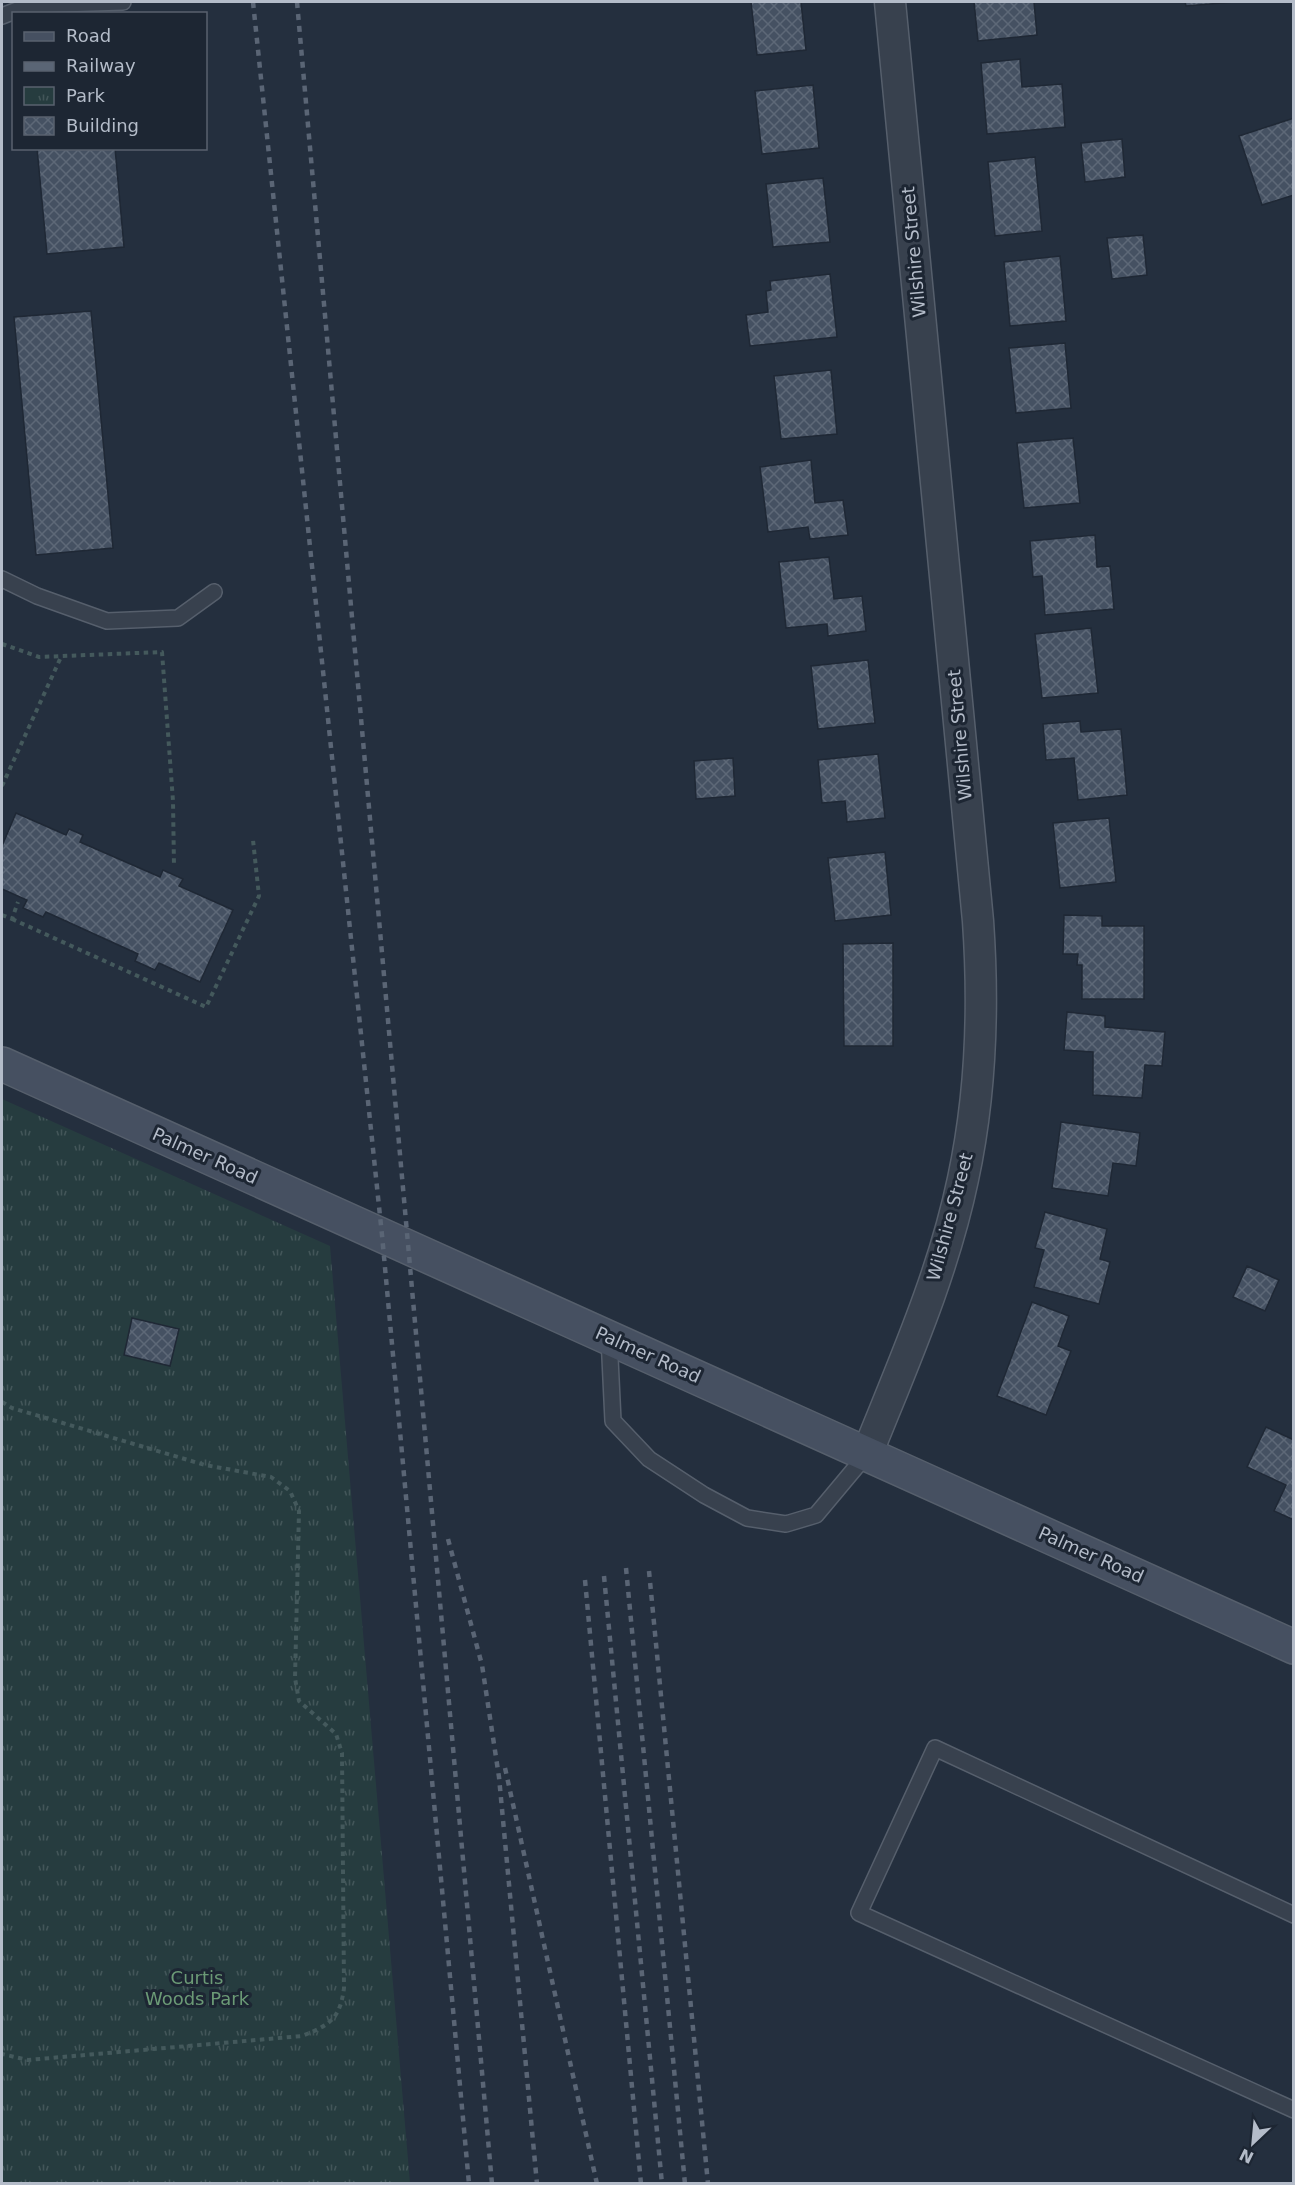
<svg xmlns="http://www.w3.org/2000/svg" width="1295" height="2185" font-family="'DejaVu Sans',sans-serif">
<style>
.park{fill:url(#park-tufts)}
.building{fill:url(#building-cross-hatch);stroke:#1f2835;stroke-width:1.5}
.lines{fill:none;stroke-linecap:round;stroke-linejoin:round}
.lane-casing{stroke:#565f6c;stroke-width:18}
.street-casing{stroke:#565f6c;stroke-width:33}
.secondary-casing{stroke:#565f6c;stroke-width:36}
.path{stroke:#44595c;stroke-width:4;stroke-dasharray:4.5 4.5;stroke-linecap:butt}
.lane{stroke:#38414e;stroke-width:15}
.street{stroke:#38414e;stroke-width:30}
.secondary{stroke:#465061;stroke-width:33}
.rail{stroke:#5a6575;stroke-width:4.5;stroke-dasharray:6 6;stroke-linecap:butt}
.labels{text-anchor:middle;stroke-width:6;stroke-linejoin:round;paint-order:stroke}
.street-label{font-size:18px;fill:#b4bcc9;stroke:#1d2633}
.park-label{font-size:18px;fill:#6b9a76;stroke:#1d2633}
</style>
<defs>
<pattern id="park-tufts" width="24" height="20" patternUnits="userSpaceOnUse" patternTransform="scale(1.5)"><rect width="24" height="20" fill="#263c3f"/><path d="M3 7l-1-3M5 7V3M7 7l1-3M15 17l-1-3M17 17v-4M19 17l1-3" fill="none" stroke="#435659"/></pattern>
<pattern id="building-cross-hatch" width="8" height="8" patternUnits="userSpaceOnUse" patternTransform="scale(1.5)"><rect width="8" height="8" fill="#455162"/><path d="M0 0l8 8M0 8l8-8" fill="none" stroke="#5d6877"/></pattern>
</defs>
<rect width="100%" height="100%" fill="#242f3e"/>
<polygon class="park" points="2,1099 330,1246 410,2183 2,2184"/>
<g class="building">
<polygon points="751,2 801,2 806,50 757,55"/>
<polygon points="974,2 1034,2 1037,35 978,41"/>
<polygon points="1185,2 1234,2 1186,6"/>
<polygon points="1020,59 1022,87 1062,84 1065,127 987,134 981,63"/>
<polygon points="813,85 819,148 762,154 755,91"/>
<polygon points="1294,118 1294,195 1262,205 1239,136"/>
<polygon points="1122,139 1125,177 1085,182 1081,143"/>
<polygon points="37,148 115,148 124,247 47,254"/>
<polygon points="1035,157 1042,231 995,236 988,162"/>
<polygon points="823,178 830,242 773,247 766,184"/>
<polygon points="1143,235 1147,275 1112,279 1107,238"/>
<polygon points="1060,256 1066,321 1010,326 1004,262"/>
<polygon points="830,274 837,337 750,346 746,315 768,312 766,291 771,290 770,281"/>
<polygon points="91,311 113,548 36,555 14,317"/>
<polygon points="1065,343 1071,408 1016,413 1009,348"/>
<polygon points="831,370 837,434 781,439 774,376"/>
<polygon points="1073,438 1080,503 1024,508 1017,443"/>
<polygon points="811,460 815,503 843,500 848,535 810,539 808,527 768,532 760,467"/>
<polygon points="1095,535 1097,567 1110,566 1114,609 1045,615 1042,576 1033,577 1030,541"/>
<polygon points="829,557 834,599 862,596 866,631 828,636 827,624 786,628 779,562"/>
<polygon points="1091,628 1098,693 1042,698 1035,634"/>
<polygon points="868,660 875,723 818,729 811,666"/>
<polygon points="1080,721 1081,732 1121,729 1127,795 1078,800 1074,758 1046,760 1043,724"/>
<polygon points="878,754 885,818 847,822 845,801 822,803 818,760"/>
<polygon points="733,758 735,796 696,799 694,761"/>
<polygon points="16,813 66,835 69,829 83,835 80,842 160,877 163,870 183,879 179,886 233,910 200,982 159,963 155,970 135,961 138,954 46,912 43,917 23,908 27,900 2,889 2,846"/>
<polygon points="1109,818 1116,882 1060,888 1053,823"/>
<polygon points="885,852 891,915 835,921 828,858"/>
<polygon points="1064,915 1102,916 1102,926 1144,926 1144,999 1082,999 1082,965 1077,965 1078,954 1063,954"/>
<polygon points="893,943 893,1046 844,1046 843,944"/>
<polygon points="1067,1012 1105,1016 1105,1027 1165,1032 1162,1066 1145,1065 1142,1098 1093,1095 1093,1052 1064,1050"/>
<polygon points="1061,1122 1140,1133 1136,1166 1113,1163 1108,1196 1052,1188"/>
<polygon points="1045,1212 1107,1229 1100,1259 1110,1262 1099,1304 1034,1287 1044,1250 1035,1248"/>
<polygon points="1247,1266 1279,1280 1265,1311 1233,1297"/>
<polygon points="1032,1302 1069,1316 1058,1346 1071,1351 1046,1415 997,1396"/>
<polygon points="132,1318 179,1329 170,1366 124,1355"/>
<polygon points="1266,1427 1294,1440 1294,1520 1274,1511 1286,1485 1247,1467"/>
</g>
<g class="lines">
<g class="lane-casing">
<g id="lane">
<polyline points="2,16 30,5 123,2"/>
<polyline points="2,579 37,596 107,621 178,618 214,592"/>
<polyline points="609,1337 613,1421 649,1459 704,1495 747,1518 786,1524 816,1515 867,1454"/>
<polyline points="1294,1915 935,1748 859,1913 1294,2110"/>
</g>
</g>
<g class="street-casing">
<path id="street" d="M867,1454C903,1364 943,1275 963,1179C981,1095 984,1007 978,921L890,2"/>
</g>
<g class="secondary-casing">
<polyline id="secondary" points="2,1064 1294,1647"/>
</g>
<g class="path">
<polyline points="2,644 39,657 162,652 173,801 174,867"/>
<polyline points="2,786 61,657"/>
<polyline points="2,915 12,919 18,902"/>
<polyline points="12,919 206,1007 259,896 253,840"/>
<path d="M2,1402L12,1408L205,1465L271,1477L290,1491L299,1511L295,1678L299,1701L336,1734L342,1753L344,1988C340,2019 330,2025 302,2036L28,2060L2,2054"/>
</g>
<use href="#lane" class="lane"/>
<use href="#street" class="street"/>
<use href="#secondary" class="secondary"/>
<g class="rail">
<polyline points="253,2 382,1235 469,2184"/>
<polyline points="297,2 492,2184"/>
<polyline points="448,1539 482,1665 499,1777 537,2184"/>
<polyline points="626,1568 685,2184"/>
<polyline points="649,1571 708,2184"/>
<polyline points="604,1576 662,2184"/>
<polyline points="585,1580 641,2184"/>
<polyline points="505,1768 597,2184"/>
</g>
</g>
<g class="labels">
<g class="street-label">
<text transform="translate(914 252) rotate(-95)" y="6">Wilshire Street</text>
<text transform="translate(960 735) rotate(-95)" y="6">Wilshire Street</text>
<text transform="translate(205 1156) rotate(24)" y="6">Palmer Road</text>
<text transform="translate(950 1217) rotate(-75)" y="6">Wilshire Street</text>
<text transform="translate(648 1355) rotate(24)" y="6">Palmer Road</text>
<text transform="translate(1091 1555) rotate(24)" y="6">Palmer Road</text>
</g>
<g class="park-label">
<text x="197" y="1984">Curtis<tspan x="197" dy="21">Woods Park</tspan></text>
</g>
</g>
<rect width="1295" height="2185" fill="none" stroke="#b4bcc9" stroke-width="6"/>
<rect x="12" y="12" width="195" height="138" fill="#1d2633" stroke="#59626f" stroke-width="1.5"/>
<rect x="24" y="32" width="30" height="9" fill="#465061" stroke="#59626f" stroke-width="1.5"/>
<text x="66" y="42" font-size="18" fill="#b4bcc9">Road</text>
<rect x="24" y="62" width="30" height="9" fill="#5a6575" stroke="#59626f" stroke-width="1.5"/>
<text x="66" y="72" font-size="18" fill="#b4bcc9">Railway</text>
<rect x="24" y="87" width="30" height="18" fill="url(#park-tufts)" stroke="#59626f" stroke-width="1.5"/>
<text x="66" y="102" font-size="18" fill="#b4bcc9">Park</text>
<rect x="24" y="117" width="30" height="18" fill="url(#building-cross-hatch)" stroke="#59626f" stroke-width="1.5"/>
<text x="66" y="132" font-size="18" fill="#b4bcc9">Building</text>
<g transform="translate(1253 2143) rotate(206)" stroke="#1d2633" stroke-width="4.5" paint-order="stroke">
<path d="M0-4.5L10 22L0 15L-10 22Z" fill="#b4bcc9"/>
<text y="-9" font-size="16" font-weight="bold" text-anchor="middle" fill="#b4bcc9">N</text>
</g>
</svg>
